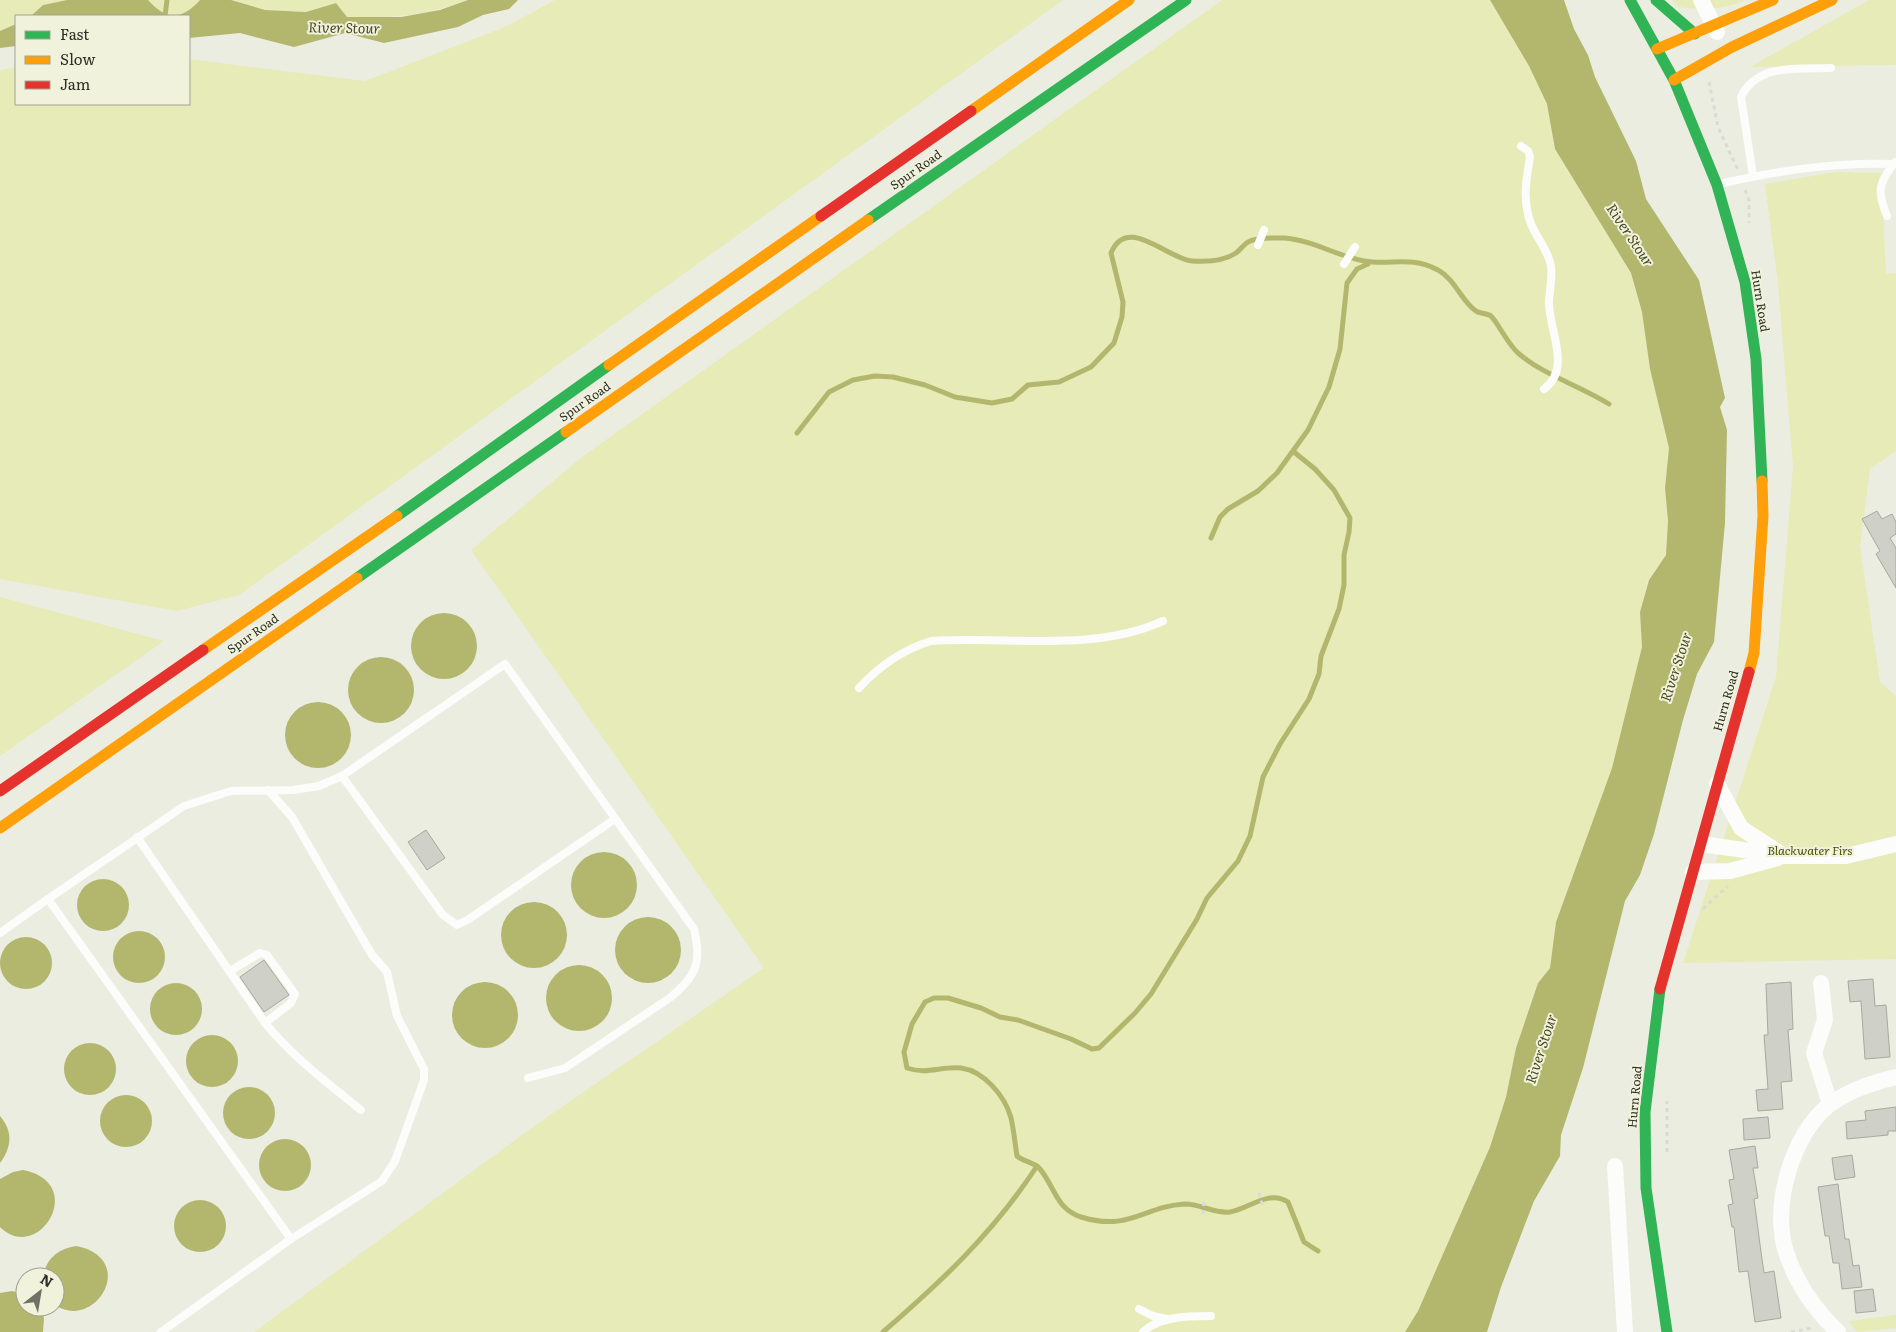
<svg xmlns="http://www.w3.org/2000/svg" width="1896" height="1332" font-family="Literata,serif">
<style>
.green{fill:#e6ebb8}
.water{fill:#b3b76e}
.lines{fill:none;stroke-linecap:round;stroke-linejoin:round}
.stream{stroke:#b3b76e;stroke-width:5}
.building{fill:#cfd0c7;stroke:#a7a89f}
.path{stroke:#dadad7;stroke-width:3;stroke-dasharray:4 4;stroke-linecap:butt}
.lane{stroke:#fcfcfa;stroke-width:8}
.street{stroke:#fcfcfa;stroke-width:16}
.fast{stroke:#30b455;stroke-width:11}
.slow{stroke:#ff9f0a;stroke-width:11}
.jam{stroke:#e5322d;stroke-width:11}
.labels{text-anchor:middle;stroke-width:4;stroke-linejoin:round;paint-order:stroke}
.street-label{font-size:12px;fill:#2d2e26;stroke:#f0f2dc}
.park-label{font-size:12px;font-style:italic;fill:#4e5102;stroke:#f0f2dc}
.water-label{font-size:14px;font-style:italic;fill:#474a21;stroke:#f0f2dc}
</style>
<rect width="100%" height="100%" fill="#ecede1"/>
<g class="green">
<polygon points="0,0 67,0 43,5 31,16 16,16 16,24 0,31"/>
<path d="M148,0H200C181,21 166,20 148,0Z"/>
<path d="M231,0H468C429,15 389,19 347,17L335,3L306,12L265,10Z"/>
<polygon points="555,0 1063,0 239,595 177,611 0,579 0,70 16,67 16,104 189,104 189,59 365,81 505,27"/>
<polygon points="1222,0 1490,0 1529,66 1547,104 1555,149 1631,273 1642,312 1650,369 1669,448 1665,488 1668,521 1666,555 1648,580 1640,612 1642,647 1612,768 1556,922 1550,968 1538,983 1516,1048 1506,1097 1490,1147 1418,1311 1405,1332 254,1332 537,1124 764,968 471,550 582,457"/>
<path d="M1672,0H1746C1724,10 1701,10 1678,7Z"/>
<polygon points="1869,0 1896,0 1896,65 1750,67"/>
<polygon points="1836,172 1884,173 1882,188 1886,274 1896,273 1896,451 1870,469 1860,546 1880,682 1896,696 1896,959 1683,963 1776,677 1793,466 1778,284 1765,184"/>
<polygon points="0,597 164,641 0,756"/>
<polygon points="1896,1315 1896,1328 1857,1332 1849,1321"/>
</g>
<g class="water">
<path d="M67,0H148C166,20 181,21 200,0H231L265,10L306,12L336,3L347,17H401L440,10L468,0H518L509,9L483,15L458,27L384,43L345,33L294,47L240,33L189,38V16H31L43,5Z"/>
<polygon points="1490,0 1564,0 1574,29 1588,55 1595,77 1636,161 1646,199 1699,280 1725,398 1720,407 1727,430 1725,523 1714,642 1697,674 1683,720 1654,834 1640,875 1625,901 1583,1068 1561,1135 1560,1156 1534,1201 1501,1287 1487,1332 1405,1332 1418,1311 1490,1147 1506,1097 1516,1048 1538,983 1550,968 1556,922 1612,768 1642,647 1640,612 1649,580 1666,555 1668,521 1665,488 1669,448 1650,369 1642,312 1631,273 1555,149 1547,104 1529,66"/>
<polygon points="16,24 16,46 0,48 0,31"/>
<circle cx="444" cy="646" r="33"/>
<circle cx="381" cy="690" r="33"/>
<circle cx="318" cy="735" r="33"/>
<circle cx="604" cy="885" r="33"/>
<circle cx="103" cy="905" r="26"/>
<circle cx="534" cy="935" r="33"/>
<circle cx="648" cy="950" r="33"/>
<circle cx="139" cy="957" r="26"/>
<circle cx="26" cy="963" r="26"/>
<circle cx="579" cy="998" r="33"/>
<circle cx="485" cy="1015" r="33"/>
<circle cx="176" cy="1009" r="26"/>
<circle cx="212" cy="1061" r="26"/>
<circle cx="90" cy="1069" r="26"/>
<circle cx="249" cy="1113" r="26"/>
<circle cx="126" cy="1121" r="26"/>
<path d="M0,1116C13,1131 12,1147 0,1163Z"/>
<circle cx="285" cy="1165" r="26"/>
<path d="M23,1170C89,1183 38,1265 0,1227V1179L13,1172Z"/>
<circle cx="200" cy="1226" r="26"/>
<path d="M76,1246C139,1258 96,1332 55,1305V1277H43C46,1258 58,1249 76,1246Z"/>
<polygon points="12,1291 25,1294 25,1307 40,1307 44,1318 43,1332 0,1332 0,1293"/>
</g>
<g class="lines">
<g class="stream">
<polyline points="165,16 167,0"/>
<path d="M797,433L829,392L853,380L875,376L893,377L925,385L955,397L992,403L1012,399L1028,385L1059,382L1091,367L1114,343L1122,317L1123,302L1111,253C1127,214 1167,259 1192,261C1206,262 1224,261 1236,253C1241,249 1245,243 1250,241C1258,237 1275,238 1284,238C1312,240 1337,256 1364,261C1391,266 1409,255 1438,270C1455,279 1462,302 1476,311C1480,314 1487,313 1491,316C1498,323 1507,343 1518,353C1545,376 1579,385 1609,404"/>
<path d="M1294,452L1315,469L1334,490L1350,518L1349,532L1344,555V585L1339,609L1321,656L1319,674L1309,699L1280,744L1263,777L1250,836L1238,861L1207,898L1197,919L1151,994L1135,1013L1099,1048L1092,1049L1071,1039L1018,1020L1000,1017L981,1008L948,998H934L925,1002L912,1024L904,1052L907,1068C927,1075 941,1066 961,1068C984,1071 1005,1096 1011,1118C1014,1131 1015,1144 1017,1156C1024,1162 1034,1162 1040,1169C1055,1187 1056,1209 1081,1217C1129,1232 1144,1206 1185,1204C1201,1204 1215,1214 1230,1212C1249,1209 1269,1189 1288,1202L1304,1242L1318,1251"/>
<polyline points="1211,538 1220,517 1228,509 1258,491 1277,473 1308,430 1329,387 1340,349 1347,283 1357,269 1368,264"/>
<path d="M883,1332C942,1281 994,1232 1037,1166"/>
</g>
</g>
<g class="building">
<polygon points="1877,511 1882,519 1892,514 1896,522 1896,534 1890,538 1896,548 1896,588 1876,554 1880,551 1862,519"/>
<polygon points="426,830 445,858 427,870 408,842"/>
<polygon points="264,960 289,995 264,1012 240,977"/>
<polygon points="1873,979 1875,1006 1886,1005 1890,1057 1865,1059 1861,1001 1850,1002 1848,981"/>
<polygon points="1791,982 1793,1029 1788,1030 1792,1081 1781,1082 1783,1109 1758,1111 1756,1090 1768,1089 1764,1035 1768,1035 1766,984"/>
<polygon points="1896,1107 1896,1131 1888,1131 1888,1135 1847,1139 1846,1122 1866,1120 1865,1111"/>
<polygon points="1768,1117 1770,1138 1744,1140 1743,1119"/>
<polygon points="1755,1146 1758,1168 1753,1168 1758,1198 1754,1199 1761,1252 1764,1273 1774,1271 1781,1318 1755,1322 1748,1271 1739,1272 1734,1227 1732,1227 1728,1205 1733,1204 1729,1180 1734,1179 1729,1150"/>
<polygon points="1852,1155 1855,1177 1835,1180 1832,1158"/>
<polygon points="1838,1184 1845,1239 1849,1239 1853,1266 1859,1265 1862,1287 1842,1289 1839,1263 1833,1263 1829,1236 1825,1236 1818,1187"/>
<polygon points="1873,1289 1876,1311 1856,1313 1854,1291"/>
</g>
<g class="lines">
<g class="path">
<polyline points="1709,82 1718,127 1738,170"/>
<polyline points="1745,190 1749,200 1749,223"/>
<polyline points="1703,909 1728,886"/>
<polyline points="1667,1152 1667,1101"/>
<polyline points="1259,1193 1263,1207"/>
<polyline points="1203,1214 1204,1200"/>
<polyline points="1791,1332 1812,1328"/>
</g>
<g class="lane">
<path d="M1521,146L1528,151L1530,157C1527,176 1523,194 1528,214C1531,232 1545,244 1550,262C1554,274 1549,290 1549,303C1549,330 1572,369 1544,389"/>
<path d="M1753,176L1741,97C1757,63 1799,69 1831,68"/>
<path d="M1719,184C1777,171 1833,162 1893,164"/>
<path d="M1887,216C1877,192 1878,183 1895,162"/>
<polyline points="1258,245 1264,230"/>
<polyline points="1344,264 1355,247"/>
<path d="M859,688C880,665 902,650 931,641C1007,636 1092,653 1163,621"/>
<polyline points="342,776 443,915 457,925 469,919 615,819"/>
<path d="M137,837L265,1023C294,1058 326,1082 361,1110"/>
<path d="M48,899L184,806L231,791L293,790L319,786L342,776L505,664L694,929C702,962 697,975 671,997L565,1068L528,1078"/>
<polyline points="0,933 48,899 291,1239"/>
<polyline points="230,971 260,953 267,955 295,994 291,1003 265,1023"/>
<polyline points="1139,1309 1153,1316 1167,1319"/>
<polyline points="161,1332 291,1239 382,1181 395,1161 424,1080 424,1069 397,1016 387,972 372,955 292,817 268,790"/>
<path d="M1143,1332C1160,1316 1189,1316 1211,1316"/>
</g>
<g class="street">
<polyline points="1701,0 1717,32"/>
<polyline points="1717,784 1741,828 1781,854"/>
<polyline points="1702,844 1785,856 1846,856 1896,844"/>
<polyline points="1693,872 1730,871 1778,858"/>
<polyline points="1821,983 1825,1020 1814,1053 1830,1104"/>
<polyline points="1615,1166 1625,1332"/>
<path d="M1838,1332C1815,1310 1796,1283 1786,1252C1771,1207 1792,1134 1829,1105C1848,1091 1874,1082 1896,1077"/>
</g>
<g class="fast">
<polyline points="1630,0 1674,80 1717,185 1745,282 1756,359 1762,481"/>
<polyline points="1656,0 1695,34"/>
<polyline points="868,220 1186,0"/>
<polyline points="397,516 609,365"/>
<polyline points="357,578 566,432"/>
<polyline points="1660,989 1645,1112 1646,1188 1667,1332"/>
</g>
<g class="slow">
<polyline points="1657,49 1773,0"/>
<polyline points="1674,80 1732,47 1832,0"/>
<polyline points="971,111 1129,0"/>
<polyline points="609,365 821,216"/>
<polyline points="566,432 868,220"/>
<polyline points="203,650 397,516"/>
<polyline points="1749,672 1754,653 1763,516 1762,481"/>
<polyline points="0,828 357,578"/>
</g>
<g class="jam">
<polyline points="821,216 971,111"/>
<polyline points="0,791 203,650"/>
<polyline points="1660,989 1749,672"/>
</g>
</g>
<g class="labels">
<g class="street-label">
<text transform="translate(916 170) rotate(-35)" y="4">Spur Road</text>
<text transform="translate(1760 301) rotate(81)" y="4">Hurn Road</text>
<text transform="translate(585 402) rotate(-35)" y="4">Spur Road</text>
<text transform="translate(253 634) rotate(-35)" y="4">Spur Road</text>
<text transform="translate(1726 701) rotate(-74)" y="4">Hurn Road</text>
<text transform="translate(1635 1097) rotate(-85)" y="4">Hurn Road</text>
</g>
<g class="park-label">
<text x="1810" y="855">Blackwater Firs</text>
</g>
<g class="water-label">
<text transform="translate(344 28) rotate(1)" y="5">River Stour</text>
<text transform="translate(1630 235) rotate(56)" y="5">River Stour</text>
<text transform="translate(1676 667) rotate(-72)" y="5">River Stour</text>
<text transform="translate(1541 1049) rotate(-72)" y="5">River Stour</text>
</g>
</g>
<rect x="15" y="15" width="175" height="90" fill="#f0f2dc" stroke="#a2a493"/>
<rect x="25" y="31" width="25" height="8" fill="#30b455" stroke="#a2a493"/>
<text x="60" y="40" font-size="15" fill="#2d2e26">Fast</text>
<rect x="25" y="56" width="25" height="8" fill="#ff9f0a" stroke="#a2a493"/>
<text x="60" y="65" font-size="15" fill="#2d2e26">Slow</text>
<rect x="25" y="81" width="25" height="8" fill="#e5322d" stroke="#a2a493"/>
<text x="60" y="90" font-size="15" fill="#2d2e26">Jam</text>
<g transform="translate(40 1292) rotate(31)"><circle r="24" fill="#f0f2dc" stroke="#a2a493"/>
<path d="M0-4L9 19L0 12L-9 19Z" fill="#707167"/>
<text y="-8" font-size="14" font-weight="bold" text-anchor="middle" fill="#2d2e26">N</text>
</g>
</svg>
